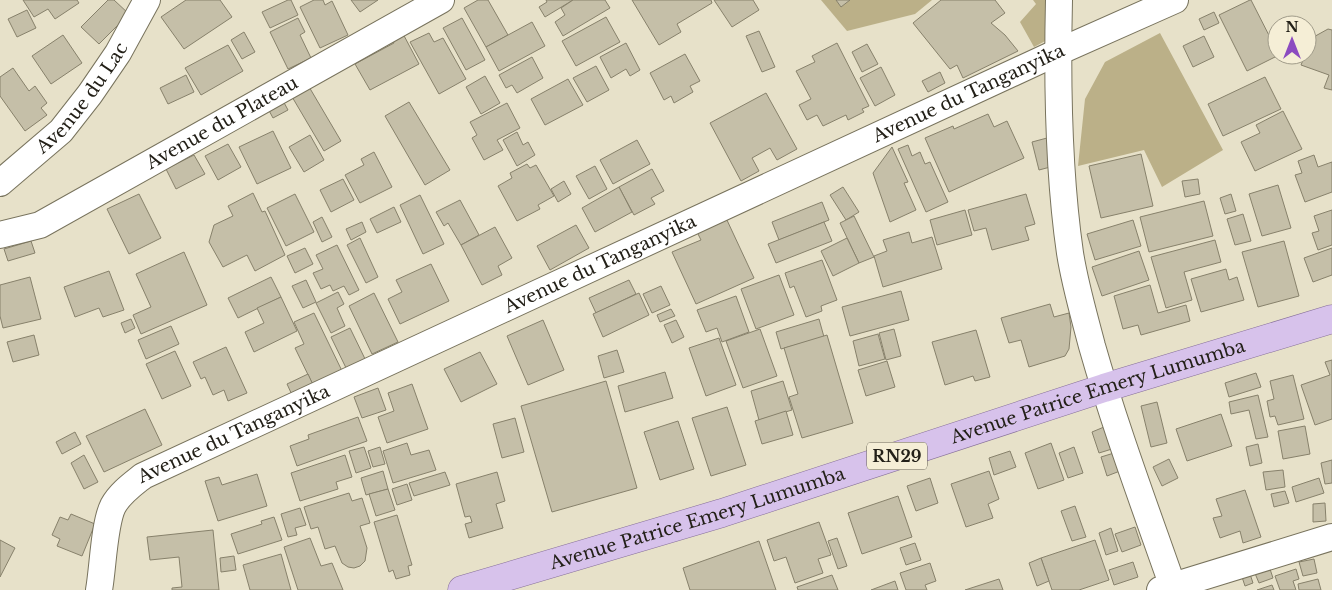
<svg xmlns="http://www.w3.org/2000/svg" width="1332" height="590" font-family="'Libre Baskerville',serif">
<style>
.green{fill:#bbb088}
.building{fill:#c5bfa8;stroke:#87816b}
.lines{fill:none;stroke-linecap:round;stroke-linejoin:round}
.minor-casing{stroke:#78735d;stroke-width:28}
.major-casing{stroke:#866f99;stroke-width:29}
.minor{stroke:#fff;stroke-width:26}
.major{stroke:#d7c2eb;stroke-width:28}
.labels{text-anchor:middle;stroke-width:4;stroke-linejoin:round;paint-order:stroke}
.shield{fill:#f5eed6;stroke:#625e51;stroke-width:1}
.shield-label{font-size:16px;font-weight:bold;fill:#232018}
.street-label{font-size:18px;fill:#232018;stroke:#f5eed6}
</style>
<rect width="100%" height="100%" fill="#e7e1c9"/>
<g class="green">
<polygon points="821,0 932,0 915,14 847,31"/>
<polygon points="1033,0 1049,0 1049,39 1034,47 1020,22 1036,4"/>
<polygon points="1160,33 1223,150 1162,187 1144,150 1078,166 1085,99 1105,62"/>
</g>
<g class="building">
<polygon points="23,0 77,0 79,3 55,19 48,9 34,17"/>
<polygon points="108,0 114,0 129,14 99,44 81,27"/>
<polygon points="186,0 220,0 232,17 184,49 161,17"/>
<polygon points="288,0 291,0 298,15 270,28 262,12"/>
<polygon points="314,0 323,0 325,5 332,1 348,35 320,48 300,7"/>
<polygon points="351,0 378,0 360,12"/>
<polygon points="478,0 488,0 508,35 486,47 464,8"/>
<polygon points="546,0 573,0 545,17 539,7 547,2"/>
<polygon points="573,0 605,0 610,8 563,36 555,22 565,15 561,8"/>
<polygon points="632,0 711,0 712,3 677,24 681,32 659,45"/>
<polygon points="714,0 753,0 759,10 732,27"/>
<polygon points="836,0 850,0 841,7"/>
<polygon points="941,0 995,0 1005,13 991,23 1005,35 1018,51 963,78 957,65 950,69 913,23"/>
<polygon points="1250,0 1251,0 1279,55 1247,71 1219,15"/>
<polygon points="27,10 36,28 17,37 8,19"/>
<polygon points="1214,12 1219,23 1204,30 1199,19"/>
<polygon points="606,17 620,42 576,66 562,41"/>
<polygon points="298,18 305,32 300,35 311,58 288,69 270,32"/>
<polygon points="462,18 485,60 466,70 443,28"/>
<polygon points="532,22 545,46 499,71 486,47"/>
<polygon points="1328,29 1332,30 1332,90 1324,88 1329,75 1301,65 1305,55 1307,55 1307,49 1310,39"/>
<polygon points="401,30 419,64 370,90 355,64 394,43 390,36"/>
<polygon points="759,31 775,67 762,72 746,36"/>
<polygon points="244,32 255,52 242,59 231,40"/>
<polygon points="429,33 434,42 443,38 466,79 439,94 410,42"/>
<polygon points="63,35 82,63 51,84 32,56"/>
<polygon points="1204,36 1214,57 1193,67 1183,46"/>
<polygon points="626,43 640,70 630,76 626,69 611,78 600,57"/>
<polygon points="837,43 869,106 862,109 864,112 848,120 846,115 823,126 817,115 807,120 799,105 811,99 796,71 815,62 812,56"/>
<polygon points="867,44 878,64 862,72 852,52"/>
<polygon points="228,45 243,71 201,95 185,68"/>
<polygon points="685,54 700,81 690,86 693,92 674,103 671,96 664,100 650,73"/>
<polygon points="532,57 543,78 517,93 512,85 506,88 499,75"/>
<polygon points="596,66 609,90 587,102 573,78"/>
<polygon points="881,67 895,95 875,106 860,78"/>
<polygon points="13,68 29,91 35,86 47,103 41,108 47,115 25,131 0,96 0,77"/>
<polygon points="940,72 945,83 928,92 922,81"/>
<polygon points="186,75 194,92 168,104 160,88"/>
<polygon points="485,76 500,103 481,114 466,87"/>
<polygon points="1265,77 1281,109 1223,136 1208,104"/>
<polygon points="568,79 583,105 545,125 531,99"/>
<polygon points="305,80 341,141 324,151 288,90"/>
<polygon points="766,93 797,149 777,160 770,148 752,158 759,171 741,181 710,123"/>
<polygon points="281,97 288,110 273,118 266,105"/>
<polygon points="409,102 450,170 425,185 385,116"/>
<polygon points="507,103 520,128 497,140 503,150 484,160 472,138 477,135 470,122"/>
<polygon points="1283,111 1302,149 1255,171 1241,142 1260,133 1256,125"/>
<polygon points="988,114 994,127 1007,121 1024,158 949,192 925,138 953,126 954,129"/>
<polygon points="273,131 291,168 257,184 239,147"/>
<polygon points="517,132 523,145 528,142 535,155 517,166 503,140"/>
<polygon points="310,135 324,160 304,172 289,147"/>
<polygon points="1047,138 1054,166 1039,170 1032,142"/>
<polygon points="637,140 650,164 613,184 600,160"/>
<polygon points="228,144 241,167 218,180 205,156"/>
<polygon points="908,145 912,156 920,152 925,164 930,162 948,202 926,212 898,149"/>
<polygon points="892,147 908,182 904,183 916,210 890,222 873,173"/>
<polygon points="374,152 392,187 360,203 345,175 364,165 361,159"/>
<polygon points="1141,154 1153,206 1101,218 1089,166"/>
<polygon points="194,155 205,174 176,189 166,169"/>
<polygon points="1314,155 1318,167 1332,162 1332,192 1305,202 1295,175 1302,173 1298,161"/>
<polygon points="527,164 530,168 536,165 554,196 538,205 540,209 517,221 498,186 512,178 510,173"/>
<polygon points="595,166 607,189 589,199 576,176"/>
<polygon points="652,169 664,191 651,198 655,204 634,215 619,187"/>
<polygon points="343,179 354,200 331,212 320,190"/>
<polygon points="1198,179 1200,194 1185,197 1182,181"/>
<polygon points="564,181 571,194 558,202 551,189"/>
<polygon points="1278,185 1291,228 1262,236 1249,194"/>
<polygon points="619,187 632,212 595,232 582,208"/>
<polygon points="843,187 859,212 846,220 830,195"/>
<polygon points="253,193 262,212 265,211 285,255 255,271 247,255 223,267 209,242 214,225 233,216 228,206"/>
<polygon points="139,194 161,238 129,254 107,209"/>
<polygon points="295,194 314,232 286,246 267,208"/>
<polygon points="1026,194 1035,224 1025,227 1029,240 992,250 986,228 974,231 968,210"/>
<polygon points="1231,194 1236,211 1225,214 1220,198"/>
<polygon points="420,195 444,244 423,254 400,205"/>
<polygon points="460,200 479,235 461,245 448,223 444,226 436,212"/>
<polygon points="1204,201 1213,236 1149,252 1140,217"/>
<polygon points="822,202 829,220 779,240 772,222"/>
<polygon points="394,207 401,222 377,233 370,219"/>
<polygon points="965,210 972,235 937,245 930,220"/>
<polygon points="1332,210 1332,245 1318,250 1312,233 1319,231 1314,216"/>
<polygon points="1243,214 1251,241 1235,245 1227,219"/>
<polygon points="854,216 874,257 859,263 840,223"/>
<polygon points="322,217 332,237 322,242 313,222"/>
<polygon points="726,218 754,278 696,304 672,252 701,240 697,232"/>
<polygon points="1133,220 1141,246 1095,260 1087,234"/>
<polygon points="362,222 366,232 351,240 346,229"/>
<polygon points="824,222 832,241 776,263 768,244"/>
<polygon points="576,225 589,248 550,270 537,246"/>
<polygon points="495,227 512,258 498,266 502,275 482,285 461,245"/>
<polygon points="909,232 912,243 932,237 942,269 883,287 874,256 887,251 883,240"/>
<polygon points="360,238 378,277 366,283 347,245"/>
<polygon points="847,238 859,263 833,276 821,251"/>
<polygon points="1215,240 1221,262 1184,272 1192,300 1166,308 1151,257"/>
<polygon points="31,241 35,253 8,261 4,249"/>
<polygon points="1284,241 1299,296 1258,307 1242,252"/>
<polygon points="337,245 359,290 349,295 344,286 333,291 330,285 321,289 313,273 323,269 316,255"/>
<polygon points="305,248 313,264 295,273 287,256"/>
<polygon points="1332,248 1332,275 1313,282 1304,258"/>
<polygon points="1139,251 1149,280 1102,296 1092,267"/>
<polygon points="184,252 207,305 141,334 133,315 151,307 136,274"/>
<polygon points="822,260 837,300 821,306 822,311 806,317 794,286 790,288 785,273"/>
<polygon points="431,264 449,301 400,324 388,299 402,292 396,280"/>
<polygon points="1226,269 1229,280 1237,277 1244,300 1201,312 1191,279"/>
<polygon points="109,271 124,310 103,317 99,308 75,317 64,287"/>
<polygon points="779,275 794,315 756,329 741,289"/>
<polygon points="30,277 41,319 3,328 0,316 0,285"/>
<polygon points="271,277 281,297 238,318 228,298"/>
<polygon points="306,280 316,302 303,308 292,286"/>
<polygon points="629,280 636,294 596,313 589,298"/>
<polygon points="1150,285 1158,313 1186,305 1190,321 1141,335 1138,325 1123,329 1114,296"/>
<polygon points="661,286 670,305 652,313 643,294"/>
<polygon points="901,291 909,320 850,336 842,307"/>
<polygon points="338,292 344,304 337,308 345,326 331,333 316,303"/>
<polygon points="374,293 398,342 372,354 349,306"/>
<polygon points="639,293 649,315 603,337 593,314"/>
<polygon points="736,296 749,332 722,342 717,328 706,332 697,310"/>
<polygon points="281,297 297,331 254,352 245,332 264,323 257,308"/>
<polygon points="1050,304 1054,317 1069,313 1071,327 1069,349 1065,356 1029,367 1021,340 1009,343 1001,318"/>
<polygon points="671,309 675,316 660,322 657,315"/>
<polygon points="314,313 343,373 314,387 295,348 304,344 294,322"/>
<polygon points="131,319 135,328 125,333 121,323"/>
<polygon points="819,319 824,337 781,349 776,332"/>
<polygon points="543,320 564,370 528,385 507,336"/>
<polygon points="676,320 684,337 672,343 664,325"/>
<polygon points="171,326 179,344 146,359 138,340"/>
<polygon points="350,328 367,363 348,372 331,337"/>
<polygon points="760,329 777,376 743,388 726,341"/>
<polygon points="894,329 901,356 886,360 879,333"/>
<polygon points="976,330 990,377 975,381 973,376 945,385 932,342"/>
<polygon points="878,334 885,359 859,366 853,341"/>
<polygon points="34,335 39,355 13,362 7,342"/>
<polygon points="827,335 853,423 802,438 789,397 798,394 784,348"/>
<polygon points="719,338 736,385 706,396 689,348"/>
<polygon points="226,347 247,393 228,401 224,390 213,395 205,377 201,379 193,362"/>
<polygon points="617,350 624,372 604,378 598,356"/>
<polygon points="175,351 191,386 162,399 146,364"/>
<polygon points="480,352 497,384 461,402 444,369"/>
<polygon points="1332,360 1332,419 1315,425 1301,385 1330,375 1325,362"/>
<polygon points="887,361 895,387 866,396 858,370"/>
<polygon points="665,372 673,398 625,412 618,386"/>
<polygon points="1256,373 1261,387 1229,397 1225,383"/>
<polygon points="308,374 314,387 293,397 287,384"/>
<polygon points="1293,375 1304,419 1278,425 1275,416 1270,417 1267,401 1274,399 1270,381"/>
<polygon points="606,381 637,488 552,512 521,406"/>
<polygon points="783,381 792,410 759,420 751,391"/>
<polygon points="412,384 428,429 387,443 378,417 394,411 388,393"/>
<polygon points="378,388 386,410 362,418 354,397"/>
<polygon points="1258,395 1268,437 1256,439 1249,410 1231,414 1229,402"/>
<polygon points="1157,402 1167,443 1151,447 1141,406"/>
<polygon points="727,407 746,465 711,476 692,418"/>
<polygon points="145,409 162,445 104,472 86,436"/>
<polygon points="786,411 793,435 762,444 755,421"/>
<polygon points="1221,414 1232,446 1187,461 1176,429"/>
<polygon points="358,417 367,441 297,466 290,446 309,439 308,435"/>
<polygon points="515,418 524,452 502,458 493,424"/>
<polygon points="678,421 694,469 660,480 644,432"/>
<polygon points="1305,426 1310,454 1283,459 1278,431"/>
<polygon points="1104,427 1112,449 1099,453 1092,432"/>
<polygon points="75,432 81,444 62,454 56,442"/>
<polygon points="407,443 411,455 429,450 436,470 393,483 383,451"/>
<polygon points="1051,443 1064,480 1038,489 1025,453"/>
<polygon points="1258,444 1262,463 1250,466 1246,447"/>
<polygon points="364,447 371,468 356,473 349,451"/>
<polygon points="380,447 385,464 373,467 368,451"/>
<polygon points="1074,447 1083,473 1068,478 1059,453"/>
<polygon points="1010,451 1016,467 994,475 989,458"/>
<polygon points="1114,453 1120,471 1107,476 1101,457"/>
<polygon points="84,455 98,482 84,489 71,463"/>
<polygon points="345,455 352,477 336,482 338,489 300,501 291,473"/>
<polygon points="1169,459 1178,478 1162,486 1153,467"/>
<polygon points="1332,460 1332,483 1325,484 1321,463"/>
<polygon points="1283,470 1285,487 1266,490 1263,472"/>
<polygon points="383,471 388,489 366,495 361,478"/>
<polygon points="989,471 999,499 988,504 993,518 966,527 951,484"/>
<polygon points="445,472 450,485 414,496 409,483"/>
<polygon points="497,472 505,501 496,504 503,528 469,538 465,524 472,522 470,516 465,517 456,484"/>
<polygon points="257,474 267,506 218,521 205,481 219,477 222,485"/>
<polygon points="930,478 938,503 916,511 907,486"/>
<polygon points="1319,478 1324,493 1296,502 1292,487"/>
<polygon points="407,484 412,500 397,505 392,489"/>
<polygon points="388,489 395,510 376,516 369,494"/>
<polygon points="1245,490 1261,537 1243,543 1240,531 1220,538 1213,518 1222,516 1216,499"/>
<polygon points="1285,491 1289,503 1274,507 1271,494"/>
<polygon points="349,493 352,501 362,498 370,523 360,526 367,548 365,561 360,566 354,568 348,567 342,563 335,546 325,549 318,527 311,529 304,507"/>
<polygon points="898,496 912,537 862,554 848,513"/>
<polygon points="1325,503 1326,521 1313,522 1313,504"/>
<polygon points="1075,506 1086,537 1072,541 1061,511"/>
<polygon points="300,508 306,525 295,528 297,535 288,537 281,514"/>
<polygon points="71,514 95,524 82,556 57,546 60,539 52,535 60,517 68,520"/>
<polygon points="397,515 412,565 408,566 410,575 396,579 393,570 389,572 374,522"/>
<polygon points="274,517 282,540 238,554 231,534 262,524 261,521"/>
<polygon points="819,522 831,555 818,559 823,573 795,583 786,557 774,561 767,540"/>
<polygon points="1135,527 1141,545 1122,552 1115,534"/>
<polygon points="1111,528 1118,551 1106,555 1099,533"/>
<polygon points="213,530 219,590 172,590 172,588 182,587 179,557 150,560 147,537"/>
<polygon points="310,538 321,566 332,563 343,590 298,590 284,547"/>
<polygon points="837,538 847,566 838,569 828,541"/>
<polygon points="0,540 15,548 0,577"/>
<polygon points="1095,540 1109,580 1079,590 1052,590 1041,558"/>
<polygon points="759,541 776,590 690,590 683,568"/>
<polygon points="915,543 921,560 906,565 900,548"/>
<polygon points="281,554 291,590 250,590 243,565"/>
<polygon points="234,556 236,570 221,572 220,558"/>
<polygon points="1041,558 1049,581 1037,586 1029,563"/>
<polygon points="1314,559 1317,573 1303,576 1299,562"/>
<polygon points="1133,562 1138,577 1114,585 1109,570"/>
<polygon points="930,563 936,581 925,585 927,590 906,590 900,573"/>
<polygon points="1269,566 1273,578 1259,583 1254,571"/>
<polygon points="1296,569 1299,579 1293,581 1296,590 1280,590 1275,576"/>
<polygon points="1250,574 1253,583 1245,586 1242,577"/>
<polygon points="832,575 838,590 798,590 797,587"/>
<polygon points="999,579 1003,590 965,590"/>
<polygon points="1318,579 1321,590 1299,590 1298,584"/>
<polygon points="895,581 898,590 871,590"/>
<polygon points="1272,585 1274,590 1257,590"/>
</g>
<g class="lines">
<g class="minor-casing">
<g id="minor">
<path d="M1059,0C1057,84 1058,170 1070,253C1075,285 1084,315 1092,346C1115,427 1145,507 1173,587"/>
<path id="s1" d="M0,183L61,131L90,94L118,53L147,0"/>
<path id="s2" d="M0,235L40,225L441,0"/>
<path id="s3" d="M99,590C103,568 104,524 113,506C120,493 133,484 143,476L1058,52L1175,0"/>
<polyline points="1160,590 1332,537"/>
</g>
</g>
<g class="major-casing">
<g id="major">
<path id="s4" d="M462,590L722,513L1104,388L1332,319"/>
</g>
</g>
<use href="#minor" class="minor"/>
<use href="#major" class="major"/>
</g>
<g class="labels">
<rect class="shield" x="867" y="442.5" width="60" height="27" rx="4"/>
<g class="shield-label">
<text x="897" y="462">RN29</text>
</g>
<g class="street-label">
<text dy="6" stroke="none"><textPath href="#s3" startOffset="1038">Avenue du Tanganyika</textPath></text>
<text dy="6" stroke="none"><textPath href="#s1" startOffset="119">Avenue du Lac</textPath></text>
<text dy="6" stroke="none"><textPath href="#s2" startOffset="250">Avenue du Plateau</textPath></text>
<text dy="6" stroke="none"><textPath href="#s3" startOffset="632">Avenue du Tanganyika</textPath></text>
<text dy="6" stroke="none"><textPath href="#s4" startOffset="666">Avenue Patrice Emery Lumumba</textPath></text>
<text dy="6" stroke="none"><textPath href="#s3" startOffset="228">Avenue du Tanganyika</textPath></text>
<text dy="6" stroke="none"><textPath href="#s4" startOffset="246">Avenue Patrice Emery Lumumba</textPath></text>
</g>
</g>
<g transform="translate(1292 40)"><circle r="24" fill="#f5eed6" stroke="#a19c8a"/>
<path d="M0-4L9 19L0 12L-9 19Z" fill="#8c4bc0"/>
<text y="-8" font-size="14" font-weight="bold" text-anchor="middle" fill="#232018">N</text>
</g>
</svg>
